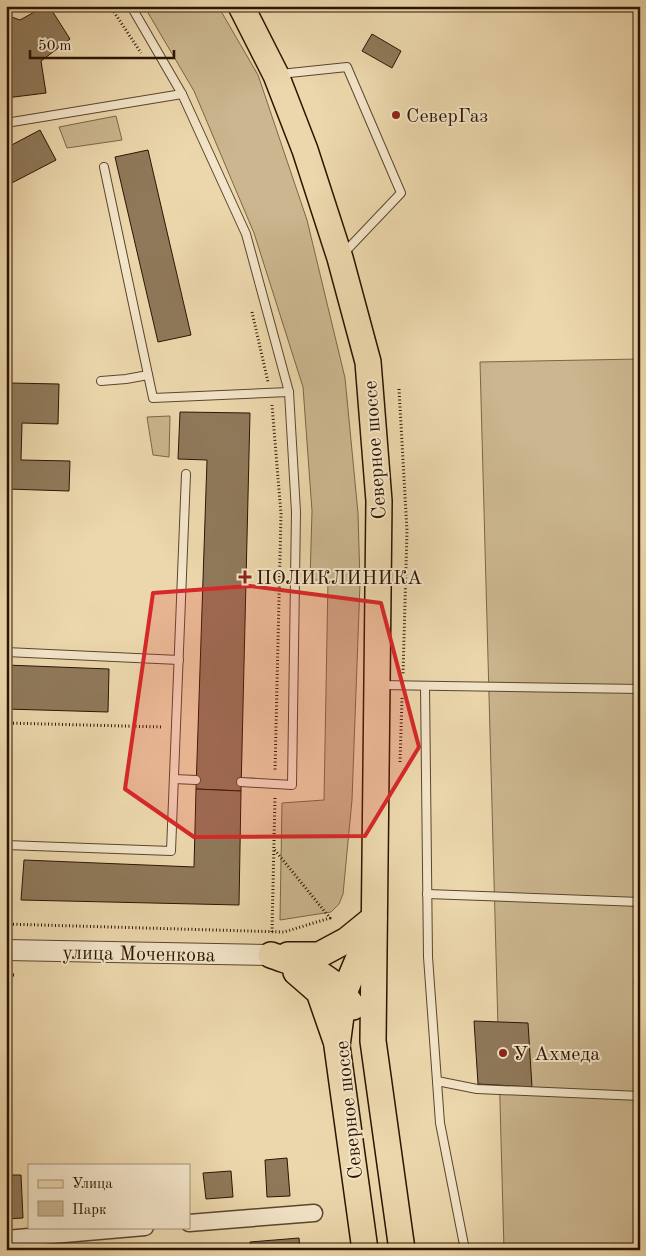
<svg xmlns="http://www.w3.org/2000/svg" width="646" height="1256" font-family="'Old Standard TT',serif">
<style>
.green{fill:#cbb68f;stroke:#7b6548}
.building{fill:#8f795a;stroke:#2b1401}
.lines{fill:none;stroke-linecap:round;stroke-linejoin:round}
.service-casing{stroke:#5b452c;stroke-width:10}
.minor-casing{stroke:#5b452c;stroke-width:19}
.tertiary-casing{stroke:#5b452c;stroke-width:22}
.primary-casing{stroke:#2b1401;stroke-width:28}
.path{stroke:#2b1401;stroke-width:3;stroke-dasharray:1 2.5;stroke-linecap:butt}
.service{stroke:#f3e5c9;stroke-width:8}
.minor{stroke:#f3e5c9;stroke-width:16}
.tertiary{stroke:#f3e5c9;stroke-width:20}
.primary{stroke:#ecd7ac;stroke-width:25}
.marked{fill:#d62828;fill-opacity:0.2;stroke:#d62828;stroke-width:4;stroke-linejoin:round}
.poi-dot{fill:#8f2418;stroke:#f3e5c9;stroke-width:2}
.labels{text-anchor:middle;stroke-width:4;stroke-linejoin:round;paint-order:stroke}
.poi-label{font-size:20px;fill:#2b1401;stroke:#f3e5c9;text-anchor:start}
.street-label{font-size:20px;fill:#2b1401;stroke:#f3e5c9}
</style>
<rect width="100%" height="100%" fill="#ecd7ac"/>
<filter id="stains"><feTurbulence type="fractalNoise" baseFrequency=".004" numOctaves="4"/><feColorMatrix values="0 0 0 0 .2 0 0 0 0 .09 0 0 0 0 .02 0 0 0 .5 -.17"/></filter>
<radialGradient id="worn" r=".72"><stop offset=".6" stop-color="#630" stop-opacity="0"/><stop offset="1" stop-color="#630" stop-opacity=".3"/></radialGradient>
<g class="green">
<polygon points="144,6 218,6 258,75 307,220 345,378 358,513 360,583 352,800 343,894 339,904 331,912 280,920 282,803 324,800 328,580 310,580 312,511 303,387 254,233 194,91"/>
<polygon points="116,116 122,140 67,148 59,127"/>
<polygon points="640,359 640,1250 504,1250 480,362"/>
<polygon points="170,416 169,457 153,455 147,417"/>
</g>
<g class="building">
<polygon points="45,6 49,6 70,39 41,61 46,93 6,98 6,15 20,20"/>
<polygon points="372,34 401,51 392,68 362,51"/>
<polygon points="40,130 56,160 6,186 6,148"/>
<polygon points="148,150 191,335 158,342 115,157"/>
<polygon points="10,383 59,384 58,424 22,423 21,460 70,461 69,491 8,489 8,505 6,505 6,399 10,400"/>
<polygon points="180,412 250,413 241,791 196,789 207,460 178,459"/>
<polygon points="6,665 109,669 108,712 6,709"/>
<polygon points="196,789 241,791 239,905 21,900 24,860 194,867"/>
<polygon points="637,949 640,949 640,985 634,984"/>
<polygon points="474,1021 528,1023 532,1087 478,1084"/>
<polygon points="287,1158 290,1196 267,1197 265,1160"/>
<polygon points="231,1171 233,1197 206,1199 203,1173"/>
<polygon points="6,1175 21,1175 23,1218 6,1219"/>
<polygon points="299,1238 300,1250 251,1250 250,1242"/>
<polygon points="217,1246 218,1250 186,1250 186,1249"/>
</g>
<g class="lines">
<g class="service-casing">
<g id="service">
<polyline points="131,6 182,94 246,234 289,392 296,512 292,785 241,782"/>
<polyline points="280,74 347,67 401,193 343,254"/>
<polyline points="6,123 182,94"/>
<polyline points="104,167 153,398 289,392"/>
<polyline points="101,381 126,379 148,375"/>
<polyline points="6,652 179,660"/>
<polyline points="379,685 640,689"/>
<polyline points="425,686 428,957 440,1123 465,1250"/>
<polyline points="174,779 196,780"/>
<polyline points="6,845 171,851 186,474"/>
<polyline points="427,894 640,902"/>
<polyline points="437,1081 477,1089 640,1096"/>
</g>
</g>
<g class="minor-casing">
<g id="minor">
<polyline points="189,1223 314,1213"/>
<polyline points="6,1239 145,1227"/>
</g>
</g>
<g class="tertiary-casing">
<polyline id="tertiary" points="6,950 271,955"/>
</g>
<g class="primary-casing">
<g id="primary">
<polyline points="241,6 276,75 305,150 340,258 368,362 379,501 373,1041 402,1250"/>
<path d="M271,955C307,968 331,972 353,1007"/>
<polyline points="288,955 319,955 347,940 374,918"/>
<polyline points="296,972 319,992 336,1041"/>
<polyline points="365,1250 337,1046 344,993 370,931"/>
</g>
</g>
<g class="path">
<polyline points="110,6 141,53"/>
<polyline points="252,312 268,382"/>
<polyline points="399,389 407,531 403,674"/>
<polyline points="272,405 281,514 275,771"/>
<polyline points="6,723 163,727"/>
<polyline points="400,762 402,698"/>
<polyline points="6,924 284,932 330,918 274,849"/>
<polyline points="272,932 275,797"/>
<polyline points="6,975 15,975"/>
</g>
<use href="#service" class="service"/>
<use href="#minor" class="minor"/>
<use href="#tertiary" class="tertiary"/>
<use href="#primary" class="primary"/>
</g>
<path class="marked" d="M250,586L381,603L419,747L365,836L194,837L125,789L153,593Z"/>
<g class="poi-dot">
<circle cx="396" cy="115" r="5"/>
<path d="M242.5 569.5h5v5h5v5h-5v5h-5v-5h-5v-5h5z"/>
<circle cx="503" cy="1053" r="5"/>
</g>
<g class="labels">
<g class="poi-label">
<text x="406" y="122">СеверГаз</text>
<text x="256" y="584">ПОЛИКЛИНИКА</text>
<text x="513" y="1060">У Ахмеда</text>
</g>
<g class="street-label">
<text transform="translate(374 450) rotate(-94)" y="7">Северное шоссе</text>
<text transform="translate(139 953) rotate(1)" y="7">улица Моченкова</text>
<text transform="translate(348 1110) rotate(-96)" y="7">Северное шоссе</text>
</g>
</g>
<rect width="646" height="1256" fill="none" stroke="#ecd7ac" stroke-width="25"/>
<rect x="8" y="8" width="631" height="1241" fill="none" stroke="#2b1401" stroke-width="2.5"/>
<rect x="12" y="12" width="621" height="1231" fill="none" stroke="#2b1401"/>
<rect x="28" y="1164" width="162" height="65" fill="#f3e5c9" stroke="#a39179"/>
<rect x="38" y="1180" width="25" height="8" fill="#ecd7ac" stroke="#a39179"/>
<text x="72" y="1188" font-size="15" fill="#2b1401">Улица</text>
<rect x="38" y="1201" width="25" height="15" fill="#cbb68f" stroke="#a39179"/>
<text x="72" y="1214" font-size="15" fill="#2b1401">Парк</text>
<path d="M30 50v8h144v-8" fill="none" stroke="#2b1401" stroke-width="2.5"/>
<text x="38" y="50" font-size="15" fill="#2b1401" stroke="#f3e5c9" stroke-width="4" paint-order="stroke">50 m</text>
<rect width="100%" height="100%" filter="url(#stains)"/>
<rect width="100%" height="100%" fill="url(#worn)"/>
</svg>
